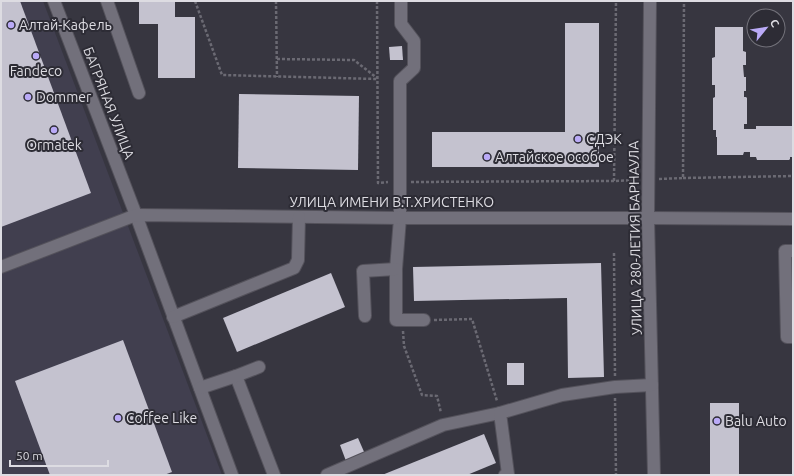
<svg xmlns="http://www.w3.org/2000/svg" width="794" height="476" font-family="Ubuntu,sans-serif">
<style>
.built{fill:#413f4f}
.building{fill:#c4c2cf}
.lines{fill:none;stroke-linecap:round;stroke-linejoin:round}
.minor-casing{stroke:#54525b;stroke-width:14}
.path{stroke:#6b6a73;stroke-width:2.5;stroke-dasharray:3 2;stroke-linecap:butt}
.minor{stroke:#72707b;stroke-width:12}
.poi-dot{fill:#baaaf7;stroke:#2d2c35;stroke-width:1.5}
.labels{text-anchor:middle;stroke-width:4;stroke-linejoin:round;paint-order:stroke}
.poi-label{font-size:14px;fill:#dddce2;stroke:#2d2c35;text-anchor:start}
.street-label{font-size:14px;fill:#dddce2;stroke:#2d2c35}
</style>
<rect width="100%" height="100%" fill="#373640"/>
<polygon class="built" points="1,1 43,1 222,475 1,475"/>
<g class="building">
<polygon points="1,1 20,1 91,193 1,227"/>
<polygon points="139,1 175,1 175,17 195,17 195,78 158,78 158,24 139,24"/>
<polygon points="565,23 599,23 599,167 432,167 432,132 565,132"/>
<polygon points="715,27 743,27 743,51 746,52 746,65 743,65 744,77 746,77 746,91 744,91 744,97 746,97 747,98 747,124 744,124 744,129 756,129 756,126 793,126 793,157 790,157 790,159 789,160 757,160 756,157 750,157 750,152 744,152 743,155 717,155 717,137 716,137 716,130 713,130 713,98 715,97 715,85 712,85 712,58 715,57"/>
<polygon points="402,46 403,60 390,60 389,47"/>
<polygon points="239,94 359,96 358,170 238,168"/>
<polygon points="601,263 604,377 568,378 567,298 414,301 413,267"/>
<polygon points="331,273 345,307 237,352 223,318"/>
<polygon points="123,340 172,472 164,475 50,475 15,381"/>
<rect x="507" y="363" width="17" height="22"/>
<rect x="710" y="403" width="29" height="72"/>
<polygon points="484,434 496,463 467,475 382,475"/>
<polygon points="358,438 365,454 346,461 340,445"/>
</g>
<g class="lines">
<g class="minor-casing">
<g id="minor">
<polyline points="54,1 136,215 232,475"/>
<polyline points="107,1 139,93"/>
<polyline points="401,1 401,24 414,41 414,68 400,81 400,218 396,269 396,320 424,320"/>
<polyline points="650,1 648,218 654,475"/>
<polyline points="793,251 785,251 787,337 793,337"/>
<polyline points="1,267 136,215 400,218 648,218 793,219"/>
<polyline points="365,316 363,271 396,269"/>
<polyline points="173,317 294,268 298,260 299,217"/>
<polyline points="236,376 274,475"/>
<polyline points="200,388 236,376 259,367"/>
<polyline points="327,475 443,425 500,413"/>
<polyline points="505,475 508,474 500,413 562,395 615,387 652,385"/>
</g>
</g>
<g class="path">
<polyline points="195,1 222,75 377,79"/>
<polyline points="276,1 277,77"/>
<polyline points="377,1 378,183 388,182"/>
<polyline points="277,59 354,60 377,78"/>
<polyline points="683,178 793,176"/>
<polyline points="659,179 683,178 684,1"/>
<polyline points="614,181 616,1"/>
<polyline points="411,182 614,181 636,180"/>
<polyline points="614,253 615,377"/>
<polyline points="434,320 472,319 497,401"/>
<polyline points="403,331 404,346 422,395 437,396 441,413"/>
<polyline points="615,398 616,475"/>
</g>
<use href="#minor" class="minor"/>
</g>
<g class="poi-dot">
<circle cx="11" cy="25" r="4"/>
<circle cx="36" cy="56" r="4"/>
<circle cx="28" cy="97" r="4"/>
<circle cx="54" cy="130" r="4"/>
<circle cx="578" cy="139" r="4"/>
<circle cx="487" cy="157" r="4"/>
<circle cx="118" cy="418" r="4"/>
<circle cx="717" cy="421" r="4"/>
</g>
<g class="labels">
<g class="poi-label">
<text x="19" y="30">Алтай-Кафель</text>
<text x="36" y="76" text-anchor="middle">Fandeco</text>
<text x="36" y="102">Dommer</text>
<text x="586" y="144">СДЭК</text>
<text x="54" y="150" text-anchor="middle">Ormatek</text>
<text x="495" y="162">Алтайское особое</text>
<text x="126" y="423">Coffee Like</text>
<text x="725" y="426">Balu Auto</text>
</g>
<g class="street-label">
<text transform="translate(109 103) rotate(69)" y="5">БАГРЯНАЯ УЛИЦА</text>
<text x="392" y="207">УЛИЦА ИМЕНИ В.Т.ХРИСТЕНКО</text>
<text transform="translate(635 238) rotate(-91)" y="5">УЛИЦА 280-ЛЕТИЯ БАРНАУЛА</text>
</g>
</g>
<rect width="794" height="476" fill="none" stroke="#dddce2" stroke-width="4"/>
<g transform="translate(766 28) rotate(60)"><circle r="19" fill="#2d2c35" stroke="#73727a"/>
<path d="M0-3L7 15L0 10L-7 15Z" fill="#baaaf7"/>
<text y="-6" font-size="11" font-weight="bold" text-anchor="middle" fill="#dddce2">С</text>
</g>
<path d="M10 460v6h98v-6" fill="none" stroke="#dddce2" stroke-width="2"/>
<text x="16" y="460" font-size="12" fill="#dddce2" stroke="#2d2c35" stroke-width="3" paint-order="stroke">50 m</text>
</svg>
